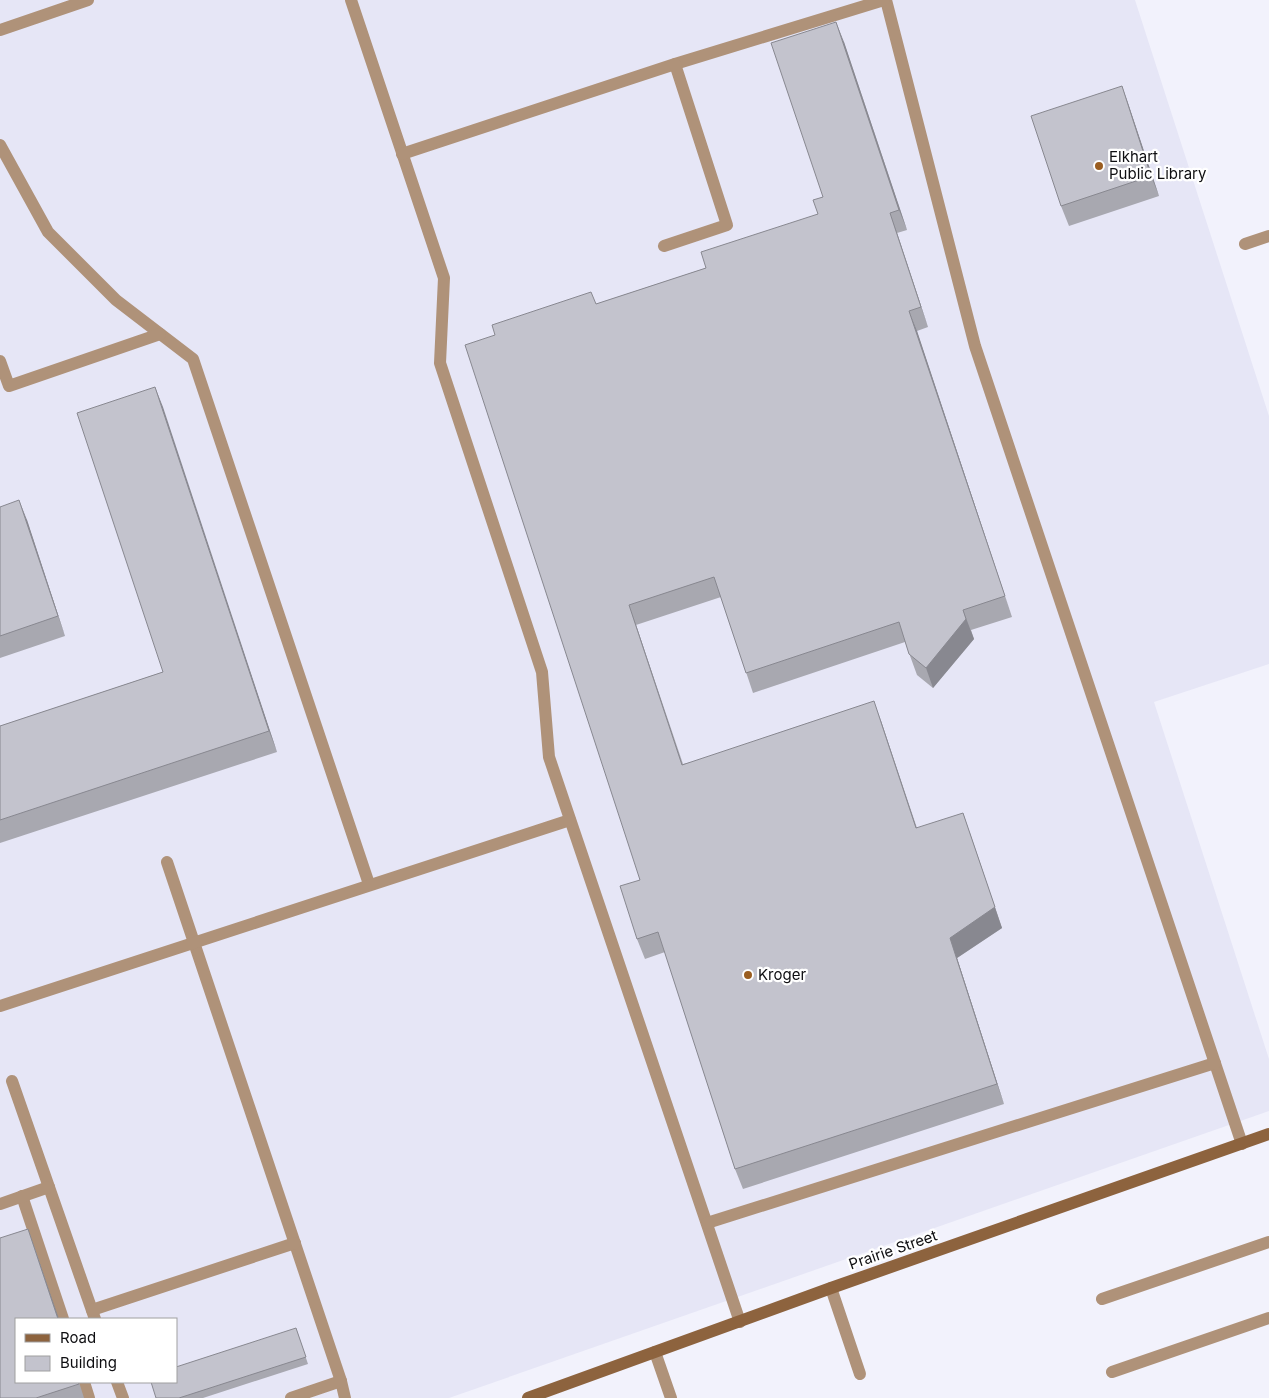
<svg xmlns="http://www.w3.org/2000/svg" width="1269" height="1398" font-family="Inter,sans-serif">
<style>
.built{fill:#e6e6f6;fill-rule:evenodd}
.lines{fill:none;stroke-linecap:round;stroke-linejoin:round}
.service{stroke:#af9279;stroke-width:12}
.minor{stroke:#af9279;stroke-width:12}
.secondary{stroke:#8d633e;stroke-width:12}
.wall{fill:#a8a8b0}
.shaded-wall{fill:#888890}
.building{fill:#c3c3cd;stroke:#888890}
.poi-dot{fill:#9a5d20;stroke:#fff;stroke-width:2}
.labels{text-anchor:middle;stroke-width:4.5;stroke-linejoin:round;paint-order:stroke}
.poi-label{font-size:15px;fill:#0e0e11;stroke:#fff;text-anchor:start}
.street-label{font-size:15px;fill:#0e0e11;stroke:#fff}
</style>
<rect width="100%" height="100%" fill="#f2f2fc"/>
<path class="built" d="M0,0H1135L1269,416V664L1154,702L1269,1059V1111L449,1398H0ZM16,1319H176V1382H16Z"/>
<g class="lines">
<g class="service">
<polyline points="351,0 444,278 440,363 542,672 549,757 740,1322"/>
<polyline points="886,0 975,346 1242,1144"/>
<polyline points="0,30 88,0"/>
<polyline points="0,145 48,232 116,300 193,359 369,884"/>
<polyline points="402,154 675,64 884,0"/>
<polyline points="664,246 727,225 675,64"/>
<polyline points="0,361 9,386 160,334"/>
<polyline points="167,862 341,1381 345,1398"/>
<polyline points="0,1006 570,820"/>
<polyline points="12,1081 95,1319"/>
<polyline points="22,1196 63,1319"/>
<polyline points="0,1204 49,1187"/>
<polyline points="707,1223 1215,1063"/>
<polyline points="831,1288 860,1374"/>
<polyline points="1102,1299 1269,1242"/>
<polyline points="92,1310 295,1243"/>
<polyline points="655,1352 671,1398"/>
<polyline points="1112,1372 1269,1318"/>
<polyline points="84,1382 89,1398"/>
<polyline points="117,1382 123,1398"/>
<polyline points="291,1398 341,1381"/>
</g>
<polyline class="minor" points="1245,244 1269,236"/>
<polyline class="secondary" points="528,1398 831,1288 1269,1134"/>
</g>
<g class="wall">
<polygon points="844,42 907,230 897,233 928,327 917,331 1012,617 971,630 974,639 933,688 917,675 905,642 753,693 721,597 636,625 683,764 881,721 917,828 970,833 1002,928 957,958 1004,1104 743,1189 735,1169 665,952 645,959 637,939 640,880 495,335 596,304 706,268 818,214 823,197"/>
<polygon points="1122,86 1159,196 1069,226 1061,206"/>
<polygon points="155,387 277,752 0,843 0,726 163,672"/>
<polygon points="0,507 27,520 65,636 0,658"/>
<polygon points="35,1249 79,1382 84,1398 0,1398"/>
<polygon points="296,1328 308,1364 203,1398 156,1398"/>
</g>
<g class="shaded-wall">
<polygon points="836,22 844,42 907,230 899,210"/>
<polygon points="1122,86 1129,106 1159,196 1151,176"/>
<polygon points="890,213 897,233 928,327 921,307"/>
<polygon points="909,311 917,331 1012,617 1005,596"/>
<polygon points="155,387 163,407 277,752 269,731"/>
<polygon points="19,500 27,520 65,636 58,616"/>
<polygon points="629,605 636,625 689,785 682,765"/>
<polygon points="963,610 974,639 933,688 926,668"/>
<polygon points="874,701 881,721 923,848 916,828"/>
<polygon points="963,813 1002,928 957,958 1004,1104 997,1084 950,938"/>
<polygon points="28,1229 35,1249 59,1319 58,1319"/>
</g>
<g class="building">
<polygon points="836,22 899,210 890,213 921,307 909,311 1005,596 963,610 966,619 926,668 909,654 899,622 746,673 714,577 629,605 682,765 874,701 916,828 963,813 995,907 950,938 997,1084 735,1169 658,932 637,939 620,886 640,880 465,345 495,335 492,325 591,292 596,304 706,268 701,252 818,214 813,200 823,197 771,43"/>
<polygon points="1122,86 1151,176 1061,206 1031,116"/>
<polygon points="155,387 269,731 0,820 0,726 163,672 77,413"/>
<polygon points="19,500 58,616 0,636 0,507"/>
<polygon points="28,1229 58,1319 16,1319 16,1382 78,1382 79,1384 36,1398 0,1398 0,1238"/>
<polygon points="296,1328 306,1357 179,1398 156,1398 151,1382 176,1382 176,1367"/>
</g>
<g class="poi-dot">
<circle cx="1099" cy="166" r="5"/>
<circle cx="748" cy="975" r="5"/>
</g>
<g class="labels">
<g class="poi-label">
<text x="1109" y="162">Elkhart<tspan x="1109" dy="17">Public Library</tspan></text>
<text x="758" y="980">Kroger</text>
</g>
<g class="street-label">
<text transform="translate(893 1250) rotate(-19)" y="5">Prairie Street</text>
</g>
</g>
<rect x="15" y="1318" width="162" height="65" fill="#ffffff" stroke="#9f9fa0"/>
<rect x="25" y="1334" width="25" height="8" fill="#8d633e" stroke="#9f9fa0"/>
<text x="60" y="1343" font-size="15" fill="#0e0e11">Road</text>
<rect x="25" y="1356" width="25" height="15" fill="#c3c3cd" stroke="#9f9fa0"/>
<text x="60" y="1368" font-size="15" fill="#0e0e11">Building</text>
</svg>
